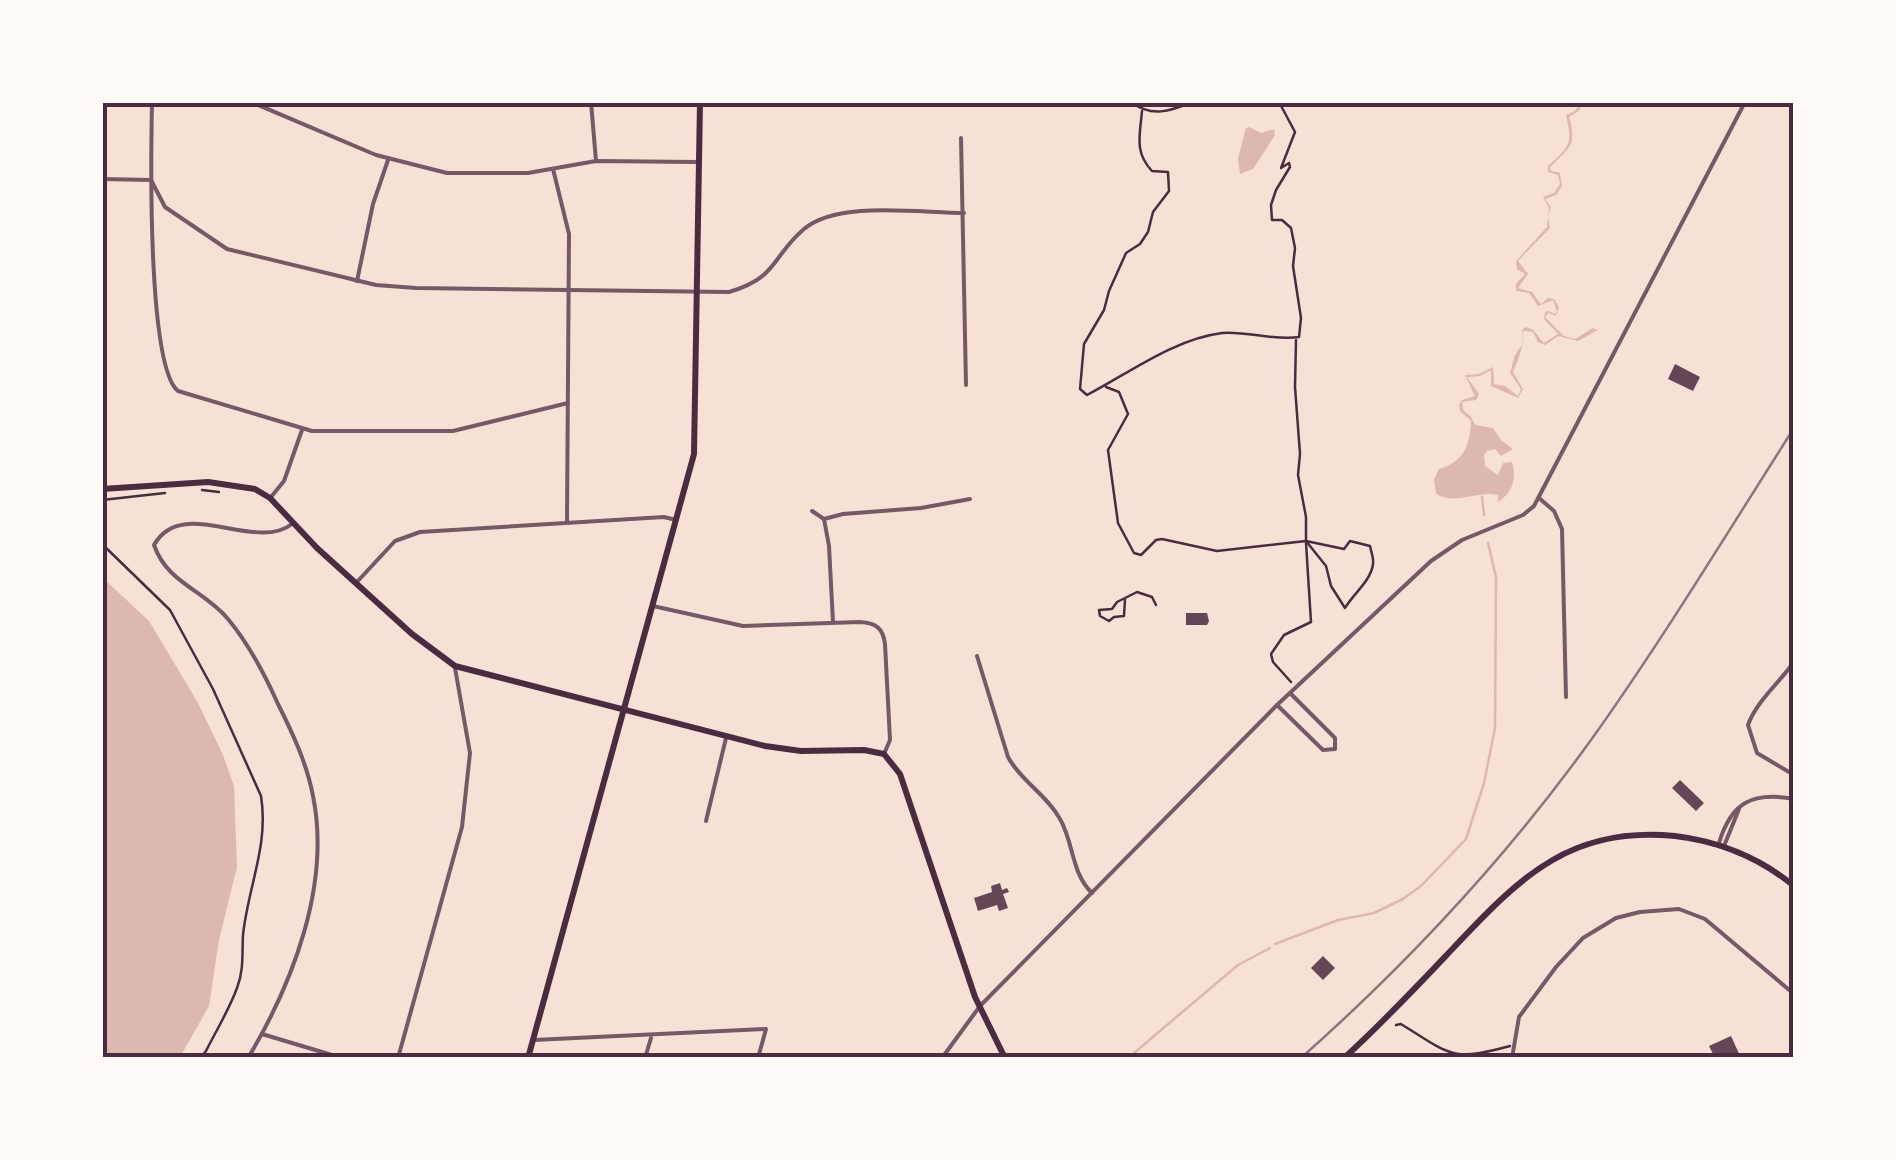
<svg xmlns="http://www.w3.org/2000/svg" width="1896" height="1160" font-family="'Exo 2',sans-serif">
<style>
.water{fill:#dcb8b0}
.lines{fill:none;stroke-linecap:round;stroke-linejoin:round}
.stream{stroke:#dcb8b0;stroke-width:2.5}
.building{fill:#644757}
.path{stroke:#4a2c40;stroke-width:2.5}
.minor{stroke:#755966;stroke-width:4}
.secondary{stroke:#4a2c40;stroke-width:6}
.rail{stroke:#8f747c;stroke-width:2.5}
.neatline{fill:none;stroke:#4a2c40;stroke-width:4}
</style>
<rect width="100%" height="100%" fill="#f7e1d7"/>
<g class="water">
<path d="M1580,103H1583L1579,111L1569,117C1577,145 1570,148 1550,167L1551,171L1560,173L1562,186L1556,195L1545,199L1551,207L1548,217L1550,228L1518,261L1528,274L1518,288L1532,292L1541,304L1548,298L1554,299L1559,307L1556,316L1548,313L1545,317L1564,336L1575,339L1593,328L1598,330L1578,341L1558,336L1545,345L1538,342L1533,332L1523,331C1523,347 1520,356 1513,372L1523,389L1518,398L1491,386V370L1480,376L1467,377L1479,394L1476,400L1462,402L1463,410L1471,417L1475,425L1493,428L1501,440L1513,449L1501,456L1495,449L1487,451L1484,455L1485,466L1498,475L1503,463L1512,462C1517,478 1513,492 1498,502V495C1477,490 1457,506 1436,494L1434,479L1439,469C1464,461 1470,446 1471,421L1460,411L1459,405L1462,400L1475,396L1465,375L1479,374L1493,367L1494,384L1505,386L1518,396L1521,389L1510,373L1515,355L1523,343L1522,330L1526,327L1533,330L1544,343L1558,334L1544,319L1545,312L1549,311L1555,314L1557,312L1553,300L1538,306L1529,293L1516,291V284L1525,274L1517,269L1516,261L1547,227L1549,208L1543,197L1554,193L1560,184L1558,175L1548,172V166C1570,146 1573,145 1566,115L1575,111Z"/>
<polygon points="1249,127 1261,133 1274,129 1275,135 1253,169 1240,174 1238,158 1246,128"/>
<polygon points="102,577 149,621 198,703 223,755 234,786 237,867 219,940 209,1006 180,1057 103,1057"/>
</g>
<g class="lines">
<g class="stream">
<polyline points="1482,497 1484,515"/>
<polyline points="1275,944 1338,920 1374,913 1403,899 1422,885 1466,839 1484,783 1495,728 1496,577 1488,543"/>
<polyline points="1128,1058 1238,965 1270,948"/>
</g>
</g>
<g class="building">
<polygon points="1675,364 1700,377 1693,391 1668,379"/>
<polygon points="1186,613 1207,613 1209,621 1207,625 1186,625"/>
<polygon points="1680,780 1704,803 1696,811 1672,788"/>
<polygon points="1000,883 1002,890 1007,888 1009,892 1003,894 1008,908 999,911 997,905 978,911 974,898 992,892 991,886"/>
<polygon points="1323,956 1335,968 1323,980 1311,968"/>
<polygon points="1731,1036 1741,1058 1715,1058 1709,1046"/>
</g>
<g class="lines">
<g class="path">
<path d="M1131,102C1152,118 1170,111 1193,102"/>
<path d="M1142,111C1140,135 1134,152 1152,171L1168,172L1169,191L1153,212L1148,232L1140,244L1126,253L1109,291L1104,310L1084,344L1080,389L1087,395C1129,373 1174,339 1222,333C1247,331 1275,341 1299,337L1301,318L1293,266L1295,248L1291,228L1282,220H1272L1271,205L1276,190L1290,167L1289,163L1281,168L1295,132L1279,102"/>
<polyline points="1106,387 1119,392 1128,414 1108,450 1118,523 1134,553 1141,555 1156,540 1162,539 1217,551 1306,541 1306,517 1298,475 1300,454 1295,387 1296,340"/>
<polyline points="202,490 219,492"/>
<polyline points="102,500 165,493"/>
<path d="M1306,541L1344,549L1350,541L1370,546C1371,552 1374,558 1373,564C1371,581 1353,594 1345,608L1331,586L1326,566Z"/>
<path d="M102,544L170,610L213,689L261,796C269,845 248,887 243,935C242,953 244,970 237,988C229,1010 216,1031 206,1051L200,1058"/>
<polyline points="1125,599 1124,616 1114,617 1109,621 1100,616 1099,610 1112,609 1117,602 1137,592 1152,597 1156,605"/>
<polyline points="1291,682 1273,662 1271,654 1284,635 1311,622 1306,543"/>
<path d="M1396,1025L1401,1024C1451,1055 1451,1062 1510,1046"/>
</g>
<g class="minor">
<path d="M152,102C151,150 147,366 178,391L312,431H453L568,403"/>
<polyline points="251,102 376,155 447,173 528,173 596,161 697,162"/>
<polyline points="591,102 596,161"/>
<polyline points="961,138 966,385"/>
<polyline points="553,169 569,234 567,521"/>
<path d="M102,179L151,180L165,207L227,249L376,285L416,288L729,292C779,277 771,257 804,229C838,200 920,213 964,213"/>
<polyline points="357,281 373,204 388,160"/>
<polyline points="271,497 284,481 302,430"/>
<polyline points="1539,498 1554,511 1562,529 1566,697"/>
<polyline points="812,511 824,519"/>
<polyline points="356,583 395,541 420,532 664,517 676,520"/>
<path d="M653,606L743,626L860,622C876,623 883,628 885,644L890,740L884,754"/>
<polyline points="833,622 829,546 824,519 843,514 921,508 970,499"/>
<path d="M977,656L1008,757C1021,781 1047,795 1060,819C1074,843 1071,873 1092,893"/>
<path d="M1794,662C1779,683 1756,702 1748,725L1757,753L1794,775"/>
<polyline points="1794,700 1791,710 1794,734"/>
<polyline points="1277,705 1323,750 1335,749 1335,738 1291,694"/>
<polyline points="706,821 726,738"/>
<path d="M1719,843C1731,803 1752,791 1794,799"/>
<polyline points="1724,846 1739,809"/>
<polyline points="262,1034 342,1058"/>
<polyline points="534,1040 766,1029 758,1058"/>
<path d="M248,1058C293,983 331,884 313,796C307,764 293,734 278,704C265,675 248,643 228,619C204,590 167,583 154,545C182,495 255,553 292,524"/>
<polyline points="398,1058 462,827 470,753 455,668"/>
<polyline points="645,1058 651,1038"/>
<polyline points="942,1058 980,1006 1277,705 1431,561 1462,540 1523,515 1534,506 1745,102"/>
<polyline points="1512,1058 1519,1017 1556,967 1583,938 1616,918 1640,912 1679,909 1705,919 1794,994"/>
</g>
<g class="secondary">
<polyline points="102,489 208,482 255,489 270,498 317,548 412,634 455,666 765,746 801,751 864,750 884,754 900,774 975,997 1005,1058"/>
<polyline points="528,1058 694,454 700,102"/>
<path d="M1344,1058C1384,1022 1421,982 1458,943C1522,875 1573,826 1675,836C1718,841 1760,858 1794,886"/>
</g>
<path class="rail" d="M1301,1058C1409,962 1512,851 1596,733C1666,634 1729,530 1794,428"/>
</g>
<rect width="1896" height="1160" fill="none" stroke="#fffaf5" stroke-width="210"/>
<rect x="105" y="105" width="1686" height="950" class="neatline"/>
</svg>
